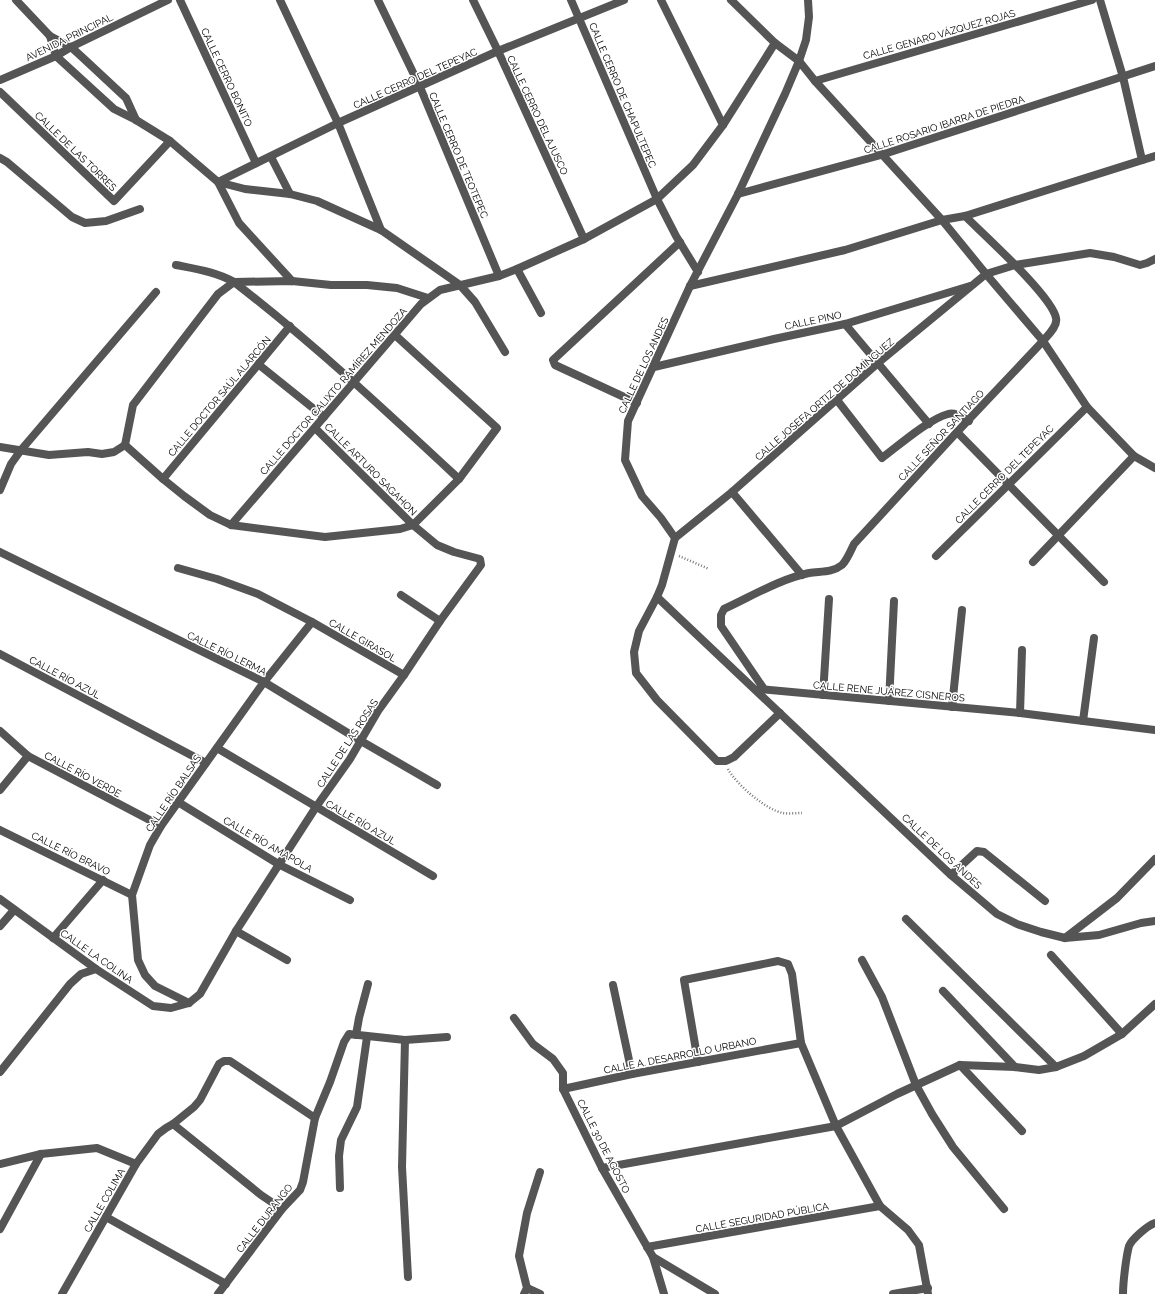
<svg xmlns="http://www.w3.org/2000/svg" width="1155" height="1294" font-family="Raleway,sans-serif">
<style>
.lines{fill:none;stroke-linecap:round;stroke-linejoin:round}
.path{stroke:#777;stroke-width:2.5;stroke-dasharray:1 2;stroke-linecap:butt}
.pedestrian{stroke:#555;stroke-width:8}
.minor{stroke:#555;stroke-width:8}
.tertiary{stroke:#555;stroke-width:8}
.labels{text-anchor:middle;stroke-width:3;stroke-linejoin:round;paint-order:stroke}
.street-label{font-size:10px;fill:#000;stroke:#fff}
</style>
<rect width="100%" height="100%" fill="#fff"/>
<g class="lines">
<g class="path">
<polyline points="679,556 709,569"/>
<path d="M728,769C736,784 766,810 783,813C789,814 796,813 802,813"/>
</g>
<g class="pedestrian">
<path d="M837,400L882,458C898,446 929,419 948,414C955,412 962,417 969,421"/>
<polyline points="514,1018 533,1044 553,1059 563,1073 563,1089"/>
<polyline points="340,1188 339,1156 341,1140 357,1107 367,1037"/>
</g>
<g class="minor">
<polyline points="16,0 50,36 71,47 82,57 126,98 136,120"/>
<polyline points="180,0 256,163"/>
<polyline points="280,0 338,123 381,230"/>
<polyline points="378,0 420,87 499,276"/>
<polyline points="473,0 498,51 584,239"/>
<polyline points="571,0 657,199 676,236 698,272"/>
<polyline points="661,0 723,125"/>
<polyline points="731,0 775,43 799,61 815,81 942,220 986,274 1043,341 1087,407 1134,456 1155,468"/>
<polyline points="50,36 56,56 114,109 136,120 170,141 218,182 245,189 290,194 317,201 381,230 460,285 475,302 505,352"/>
<polyline points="815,81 1092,0"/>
<polyline points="0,92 114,201 170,141"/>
<polyline points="271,157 290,194"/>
<polyline points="0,158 7,162 72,217 85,223 106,221 140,209"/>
<polyline points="738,194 881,155 1155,66"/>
<path d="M176,265C196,269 216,272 234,282C313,343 386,411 459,479"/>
<polyline points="517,269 541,313"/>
<polyline points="292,281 239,223 218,182 338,123 498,51 624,0"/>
<polyline points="234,282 292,281 331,285 367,285 397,288 428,298"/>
<polyline points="690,286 845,250 942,220 965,216 1155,156"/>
<polyline points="845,324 929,424"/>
<polyline points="258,364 324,417"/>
<polyline points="654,367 774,339 845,324 970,286"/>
<polyline points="637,403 555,365 553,360 680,242"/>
<polyline points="957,432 1104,582"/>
<polyline points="125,445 163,479 184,496 210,515 231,525 325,537 400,529 413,525 459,479 497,428 395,335"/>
<polyline points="125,445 133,405 218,294 234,282"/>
<polyline points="0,447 49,455 88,452 102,454 114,452 125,445"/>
<polyline points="163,479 290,326"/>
<polyline points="0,490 11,464 21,450 156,292"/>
<polyline points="732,492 802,575"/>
<polyline points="231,525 421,304 440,290 499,276 517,269 584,239 657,199 693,165 723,125 775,43"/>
<polyline points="675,538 732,492 878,363 986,274 1015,265 1090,253 1114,257 1140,265 1147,263 1155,259"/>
<polyline points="0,552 264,682 361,741 437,785"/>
<polyline points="936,556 1087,407"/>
<polyline points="1033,562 1134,456"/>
<polyline points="178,568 217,579 258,594 312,622 404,675"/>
<polyline points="401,595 440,621"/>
<polyline points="657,597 951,875 997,914 1017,924 1041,932 1065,938 1099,935 1141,923 1155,921"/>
<polyline points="0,654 206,763"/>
<polyline points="759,689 1020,713 1155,730"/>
<path d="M764,689L721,626V615L724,609C752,596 780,579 809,573C820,571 832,573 842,565C847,560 851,550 854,544L957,432L1043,341C1048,335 1058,326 1056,318C1052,296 983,234 965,216"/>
<polyline points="823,695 829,599"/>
<polyline points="889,701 894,601"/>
<polyline points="952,707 962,610"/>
<polyline points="780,713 734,757 726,761 717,761 657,700 636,673 634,652 639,631 657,597 662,585 675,538 661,518 642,496 625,460 628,421 690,286 738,194 785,94 799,61 806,40 809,17 808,0"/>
<polyline points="1020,713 1022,650"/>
<polyline points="1083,721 1094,638"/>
<polyline points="0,731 28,756 161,826"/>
<polyline points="217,748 433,876"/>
<polyline points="0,790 28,756"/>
<polyline points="178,802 280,865 350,900"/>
<polyline points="0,830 132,895"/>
<polyline points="951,875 977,851 984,852 1045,901"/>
<polyline points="0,899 96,969 153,1006 171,1008 189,1003 200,994 236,931 316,807 350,759 378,711 404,675 440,621 481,565 480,559 454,552 437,545 413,525 315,428"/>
<polyline points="906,919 1056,1067"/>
<polyline points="0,926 14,910"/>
<polyline points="236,931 287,960"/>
<polyline points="53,938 103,880"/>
<polyline points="1065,938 1117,898 1155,859"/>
<polyline points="1051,955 1122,1034"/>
<polyline points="862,960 882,997 916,1085 932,1114 953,1147 1004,1209"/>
<polyline points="613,985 632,1074"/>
<polyline points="943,991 1015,1067"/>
<polyline points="189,1003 155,986 145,975 138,960 132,895 150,845 161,826 264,682 312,622"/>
<polyline points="356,1035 359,1018 368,984"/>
<polyline points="405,1040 402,1167 408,1277"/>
<polyline points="698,1062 684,980 778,961 788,964 792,974 801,1043 836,1126 880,1206 908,1230 919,1245 928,1294"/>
<polyline points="960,1065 1022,1131"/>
<polyline points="0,1072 70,984 81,974 96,969"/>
<polyline points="173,1124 261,1195 282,1209"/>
<polyline points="0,1164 41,1154 97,1148 136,1164"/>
<polyline points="602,1168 836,1126 897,1094 960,1065 1015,1067 1039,1070 1056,1067 1084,1056 1122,1034 1155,1004"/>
<polyline points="106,1217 226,1284"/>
<polyline points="0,1229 41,1154"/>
<polyline points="647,1247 880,1206"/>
<polyline points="653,1257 715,1294"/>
<polyline points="527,1288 540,1294"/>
<polyline points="62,1294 136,1164 158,1134 166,1128 173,1124 194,1107 200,1100 219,1064 224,1061 230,1061 315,1118"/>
<polyline points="218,1294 282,1209 300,1190 303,1182 315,1118 330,1082 344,1042 349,1034 405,1040 447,1037"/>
<polyline points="524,1294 527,1288 519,1256 527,1213 540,1172"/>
<polyline points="664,1294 653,1257 602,1168 563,1089 632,1074 801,1043"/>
<polyline points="893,1294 928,1288"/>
<path d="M1123,1294C1123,1283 1126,1257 1129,1246C1132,1239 1147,1226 1155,1223"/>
</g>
<g class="tertiary">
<polyline points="1100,0 1123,77 1142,160"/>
<polyline points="0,80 56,56 71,47 168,0"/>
</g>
</g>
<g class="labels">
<g class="street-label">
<text transform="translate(939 34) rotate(-16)" y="4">CALLE GENARO VÁZQUEZ ROJAS</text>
<text transform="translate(69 37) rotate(-26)" y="4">AVENIDA PRINCIPAL</text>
<text transform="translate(227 77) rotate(65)" y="4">CALLE CERRO BONITO</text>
<text transform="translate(415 78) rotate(-24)" y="4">CALLE CERRO DEL TEPEYAC</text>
<text transform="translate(623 95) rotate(67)" y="4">CALLE CERRO DE CHAPULTEPEC</text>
<text transform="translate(538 115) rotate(65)" y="4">CALLE CERRO DEL AJUSCO</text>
<text transform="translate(944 124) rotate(-18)" y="4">CALLE ROSARIO IBARRA DE PIEDRA</text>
<text transform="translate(76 151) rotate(44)" y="4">CALLE DE LAS TORRES</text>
<text transform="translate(459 155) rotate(67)" y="4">CALLE CERRO DE TEOTEPEC</text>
<text transform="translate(813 320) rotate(-12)" y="4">CALLE PINO</text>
<text transform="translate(643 365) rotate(-65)" y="4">CALLE DE LOS ANDES</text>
<text transform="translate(333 391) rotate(-49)" y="4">CALLE DOCTOR CALIXTO RAMÍREZ MENDOZA</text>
<text transform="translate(219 396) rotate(-50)" y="4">CALLE DOCTOR SAÚL ALARCÓN</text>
<text transform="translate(824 399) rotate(-41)" y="4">CALLE JOSEFA ORTIZ DE DOMÍNGUEZ</text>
<text transform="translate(941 435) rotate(-47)" y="4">CALLE SEÑOR SANTIAGO</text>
<text transform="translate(371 469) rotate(45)" y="4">CALLE ARTURO SAGAHON</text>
<text transform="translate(1004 474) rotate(-45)" y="4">CALLE CERRO DEL TEPEYAC</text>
<text transform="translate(363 640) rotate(30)" y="4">CALLE GIRASOL</text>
<text transform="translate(227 653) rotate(26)" y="4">CALLE RÍO LERMA</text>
<text transform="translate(65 677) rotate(28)" y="4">CALLE RÍO AZUL</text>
<text transform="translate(889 691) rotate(5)" y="4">CALLE RENE JUÁREZ CISNEROS</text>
<text transform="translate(347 743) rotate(-57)" y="4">CALLE DE LAS ROSAS</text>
<text transform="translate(83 774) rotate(28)" y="4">CALLE RÍO VERDE</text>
<text transform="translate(173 793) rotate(-56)" y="4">CALLE RÍO BALSAS</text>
<text transform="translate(361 822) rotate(30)" y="4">CALLE RÍO AZUL</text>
<text transform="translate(268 844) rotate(30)" y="4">CALLE RÍO AMAPOLA</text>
<text transform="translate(942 851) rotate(43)" y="4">CALLE DE LOS ANDES</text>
<text transform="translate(71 853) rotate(26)" y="4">CALLE RÍO BRAVO</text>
<text transform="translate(97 956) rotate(35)" y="4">CALLE LA COLINA</text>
<text transform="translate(680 1055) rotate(-11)" y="4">CALLE A. DESARROLLO URBANO</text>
<text transform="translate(604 1146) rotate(63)" y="4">CALLE 30 DE AGOSTO</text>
<text transform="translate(104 1200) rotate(-60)" y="4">CALLE COLIMA</text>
<text transform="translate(762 1217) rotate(-10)" y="4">CALLE SEGURIDAD PÚBLICA</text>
<text transform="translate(264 1218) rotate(-52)" y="4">CALLE DURANGO</text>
</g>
</g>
</svg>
